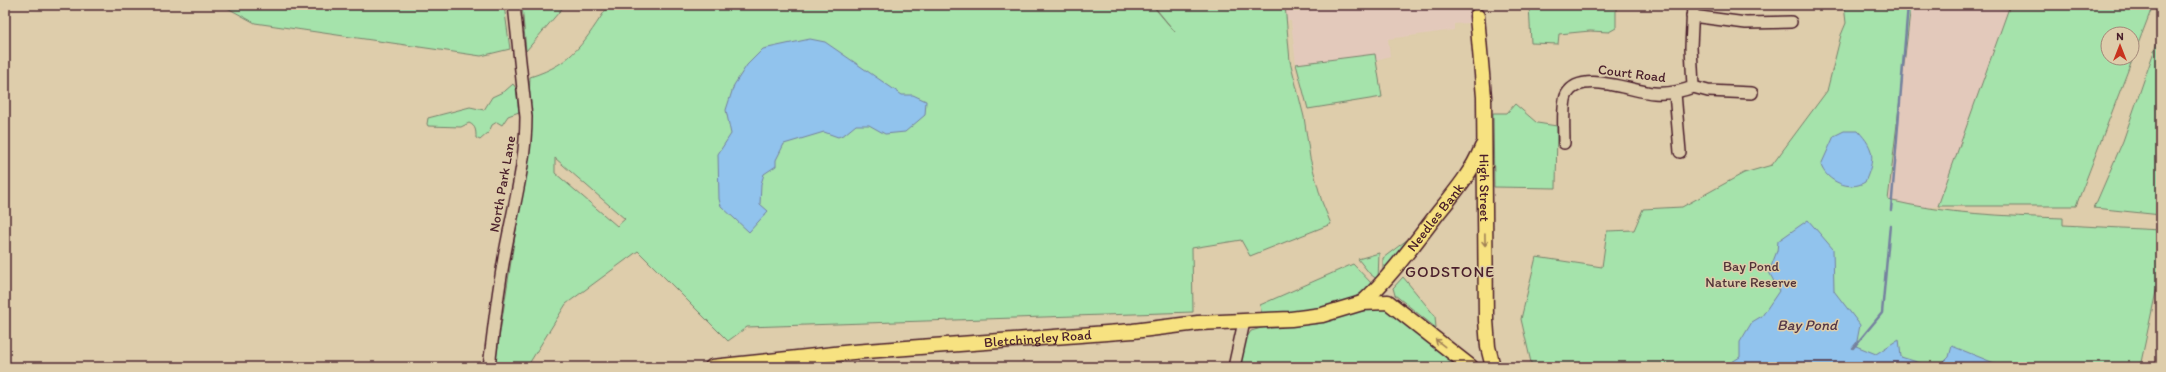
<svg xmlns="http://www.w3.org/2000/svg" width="2166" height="372" font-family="Itim,sans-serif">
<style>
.built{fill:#e3c9bb}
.green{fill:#a5e3ab;stroke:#78816b;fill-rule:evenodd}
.water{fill:#91c3ed;stroke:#75819f}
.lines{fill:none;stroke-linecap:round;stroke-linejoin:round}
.stream{stroke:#75819f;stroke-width:2.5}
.minor-casing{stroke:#4a1f2b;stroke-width:14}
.major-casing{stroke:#4a1f2b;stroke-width:17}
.minor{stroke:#decdab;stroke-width:11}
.major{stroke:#f7e281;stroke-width:14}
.oneway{stroke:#a08056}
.labels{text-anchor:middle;stroke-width:3;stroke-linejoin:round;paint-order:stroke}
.street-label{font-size:14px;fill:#4a1f2b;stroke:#decdab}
.park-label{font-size:14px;fill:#533338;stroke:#decdab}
.water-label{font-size:15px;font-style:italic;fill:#553848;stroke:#decdab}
.quarter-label{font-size:16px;letter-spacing:1px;fill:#4a1f2b;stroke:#decdab}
</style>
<rect width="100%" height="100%" fill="#decdab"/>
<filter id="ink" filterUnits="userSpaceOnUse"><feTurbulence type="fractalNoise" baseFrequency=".025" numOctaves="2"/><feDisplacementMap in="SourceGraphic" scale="8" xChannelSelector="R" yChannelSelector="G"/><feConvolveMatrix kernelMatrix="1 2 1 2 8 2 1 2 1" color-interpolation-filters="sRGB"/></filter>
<g filter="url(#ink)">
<g class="built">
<polygon points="1285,5 1473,5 1473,16 1469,23 1454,24 1454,30 1388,39 1390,56 1376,60 1375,54 1296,64 1291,21 1286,21"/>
<polygon points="1911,5 2010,5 1938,206 1924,208 1887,200"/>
</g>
<g class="green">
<polygon points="222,5 504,5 510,49 481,56 255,23"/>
<polygon points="522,5 565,5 526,51"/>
<path d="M609,5H1152L1175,32L1153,5H1285L1290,61L1304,117L1310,158L1322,202L1331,224L1250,256L1241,240L1192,248L1193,312L747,327L728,341L638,251L566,304L527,367H497L496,358L526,165L530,77C575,63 584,41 609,5ZM555,158L625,219L617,226L555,173Z"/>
<polygon points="1529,5 1616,5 1616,28 1609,32 1590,31 1559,34 1558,44 1531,43"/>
<path d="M1844,5H1911L1888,200C1947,214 2003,216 2063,218V225L2161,230V268L2140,367H1532L1521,319L1536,257L1602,267L1607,231L1634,230L1643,209L1682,207L1744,173L1772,165L1827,91L1841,35L1846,23Z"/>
<path d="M2010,5H2153L2076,206H1938ZM2108,34H2132V58H2108Z"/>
<polygon points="2161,31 2161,215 2094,208 2123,141"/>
<polygon points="1375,54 1382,97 1308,109 1296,64"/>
<path d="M513,84L516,88L519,112L508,116L502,125L497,122L492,125L489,132L480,140L476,138C476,131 476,126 469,123L461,127L428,126L427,124L428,118L470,107L484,110L492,97L505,91Z"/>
<polygon points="1515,104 1537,123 1557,126 1556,188 1494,187 1493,113 1507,113"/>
<polygon points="1412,236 1383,277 1383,258"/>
<polygon points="1379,253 1378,280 1370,274 1358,259"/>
<path d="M1353,264L1373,285C1338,312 1305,311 1262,316L1260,305Z"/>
<polygon points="1403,277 1435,316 1436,328 1395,295 1393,288"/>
<polygon points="1381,305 1391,309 1463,367 1237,367 1245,340 1251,331 1265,327 1316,322"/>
</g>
<g class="water">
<polygon points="810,39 825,42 902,95 913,95 926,101 925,115 905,132 885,134 869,125 856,125 845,134 838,137 824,132 784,144 776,160 776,166 764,174 761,184 760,204 768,211 749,232 721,206 719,199 718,154 731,134 726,110 734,85 747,65 763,49"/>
<path d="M1844,131H1858C1875,149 1875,159 1865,182C1850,192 1826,181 1821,165L1834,136Z"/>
<polygon points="1808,220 1833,249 1834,291 1860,325 1856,346 1876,354 1899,339 1901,357 1933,367 1728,367 1727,365 1740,357 1740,342 1752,322 1762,316 1779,291 1769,272 1777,251 1778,241"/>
<polygon points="1952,346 1999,365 2002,367 1939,367 1949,357"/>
</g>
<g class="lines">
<g class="stream">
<polyline points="1891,210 1908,5"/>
<polyline points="1853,348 1882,313 1890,225"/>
</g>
<g class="minor-casing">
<g id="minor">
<polyline points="1692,16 1746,23 1791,22"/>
<polyline points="1693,87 1708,91 1752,93"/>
<polyline points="1675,93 1680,152"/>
<path d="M1564,143C1564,132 1562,102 1567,94C1581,69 1632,92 1654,93C1668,94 1680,92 1693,87L1691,47L1693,5"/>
<path d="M489,367C493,333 497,298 503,264C511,215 526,167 526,117L514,5"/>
<polyline points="1234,367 1244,322"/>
</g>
</g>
<g class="major-casing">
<g id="major">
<path id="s1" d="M1477,16L1484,97L1486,320L1488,347L1493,367"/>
<path id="s2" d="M1362,303C1391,276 1414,244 1438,213C1455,192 1472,172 1482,147"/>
<path id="s3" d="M712,367L853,352L1133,331L1198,323L1291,319L1322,315L1362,303L1388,302L1471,367"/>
</g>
</g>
<use href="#minor" class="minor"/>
<use href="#major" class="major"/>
</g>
<defs><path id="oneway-shaft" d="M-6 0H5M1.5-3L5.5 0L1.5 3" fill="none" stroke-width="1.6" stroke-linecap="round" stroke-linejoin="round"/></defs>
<g class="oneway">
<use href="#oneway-shaft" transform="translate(1485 240) rotate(89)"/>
<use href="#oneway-shaft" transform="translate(1440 343) rotate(-142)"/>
</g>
</g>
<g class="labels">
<g class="street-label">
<text transform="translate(1632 73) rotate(7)" y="5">Court Road</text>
<text transform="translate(502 184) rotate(-80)" y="5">North Park Lane</text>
<text dy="5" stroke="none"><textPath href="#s1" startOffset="172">High Street</textPath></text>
<text dy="5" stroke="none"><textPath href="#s2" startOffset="113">Needles Bank</textPath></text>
<text dy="5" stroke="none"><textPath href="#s3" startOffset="327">Bletchingley Road</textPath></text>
</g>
<g class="park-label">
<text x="1751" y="271">Bay Pond<tspan x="1751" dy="16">Nature Reserve</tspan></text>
</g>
<g class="water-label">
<text x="1807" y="330">Bay Pond</text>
</g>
<g class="quarter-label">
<text x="1450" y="277">GODSTONE</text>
</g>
</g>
<rect width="2166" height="372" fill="none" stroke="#decdab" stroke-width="20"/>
<rect x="10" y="10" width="2146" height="352" fill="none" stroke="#4a1f2b" stroke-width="1.5" filter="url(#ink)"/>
<g transform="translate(2120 46)"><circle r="19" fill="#decdab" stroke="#a38778"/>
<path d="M0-3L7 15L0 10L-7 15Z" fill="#c8321e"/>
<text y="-6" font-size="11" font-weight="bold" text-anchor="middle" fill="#4a1f2b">N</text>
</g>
</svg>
